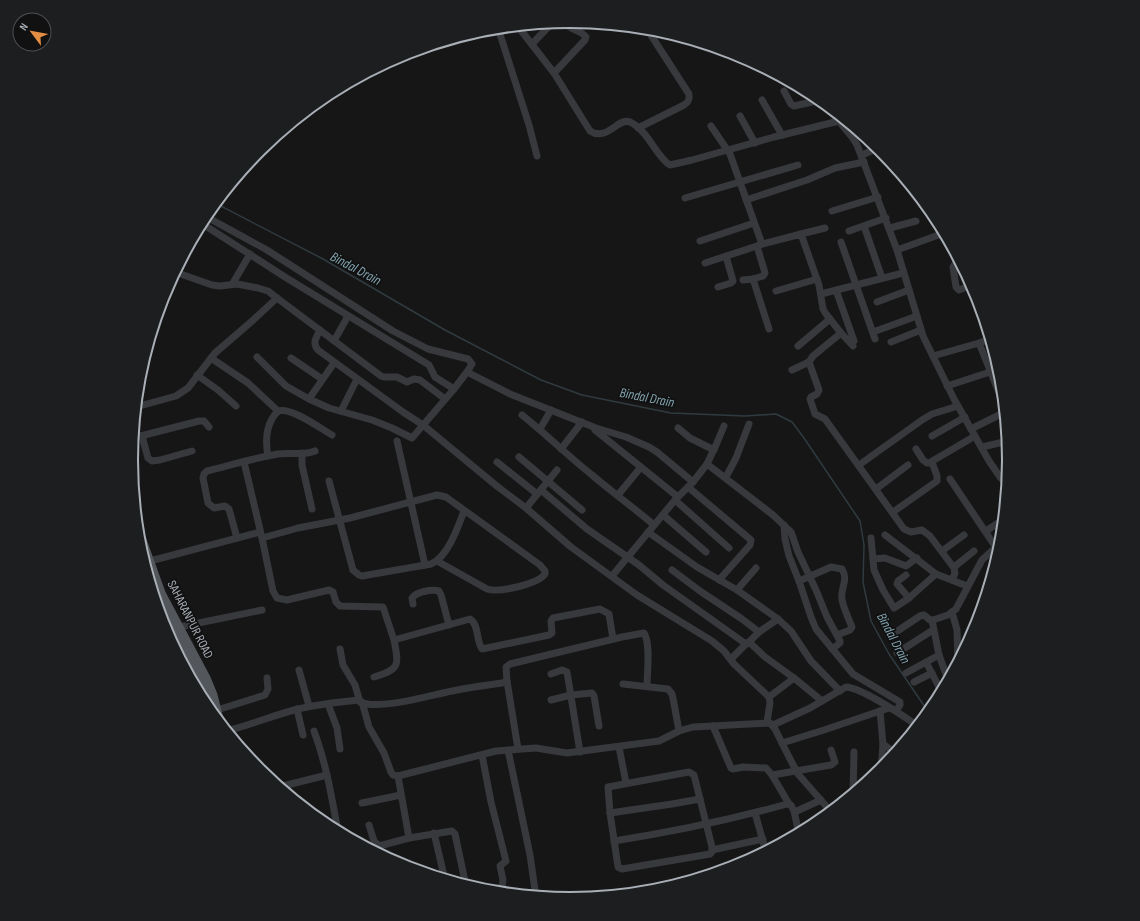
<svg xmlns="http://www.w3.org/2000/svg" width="1140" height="921" font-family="'Sofia Sans Condensed',sans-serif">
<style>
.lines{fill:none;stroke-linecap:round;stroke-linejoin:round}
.stream{stroke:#303b3f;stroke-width:1.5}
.minor{stroke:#37393c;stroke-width:7}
.major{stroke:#53565b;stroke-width:9}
.labels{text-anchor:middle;stroke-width:3.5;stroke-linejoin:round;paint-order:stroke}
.street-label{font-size:13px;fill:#a9afb6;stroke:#111112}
.water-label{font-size:14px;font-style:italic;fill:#82a3ae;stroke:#111112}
.rim{fill:none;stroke:#a9afb6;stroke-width:2}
</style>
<rect width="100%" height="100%" fill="#161617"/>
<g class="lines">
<polyline class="stream" points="215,203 323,259 445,330 541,380 582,395 671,413 745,416 776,414 792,422 804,438 860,521 864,545 863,582 871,621 889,654 929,713"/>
<g class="minor">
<path d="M523,26L521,31L523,33L554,73L590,131C607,142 618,117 630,122C648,130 657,158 670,165L692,160L774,137L839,121"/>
<polyline points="498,28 529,125 537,156"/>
<polyline points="532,44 552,23"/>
<path d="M554,73L585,40L586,37C581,30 571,31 564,22"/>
<polyline points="784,91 791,104 794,106 821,100"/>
<polyline points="762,100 782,135"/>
<polyline points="823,102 852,137 857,145 897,250 923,336 954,399 989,461 1000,477 1007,484"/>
<polyline points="740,116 755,143"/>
<polyline points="711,126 730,154 762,244 757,246 765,273 763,276 753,279 769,329"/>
<path d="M638,128L684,105C688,102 690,100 689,94L647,29"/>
<polyline points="862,155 878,148"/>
<polyline points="685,198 798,165"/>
<polyline points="746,200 807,180 835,168 864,162"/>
<polyline points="832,211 878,197"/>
<polyline points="205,216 267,250 393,331 428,349 468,359 472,364 467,372"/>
<polyline points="201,223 285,277 429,365 435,377 454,389"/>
<polyline points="864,226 882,278"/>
<polyline points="890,228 916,221"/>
<polyline points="849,231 886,218"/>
<polyline points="801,234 825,228"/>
<polyline points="700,241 754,223"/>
<polyline points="841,242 875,339"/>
<polyline points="762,244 801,234 819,285 823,309 826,314 841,333 813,356 809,362 819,390 817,394 811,397 810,399 815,414 825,419 904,529 911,532 922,530 930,536 954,568 955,573 952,580"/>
<polyline points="897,250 944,233"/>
<polyline points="960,262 955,264 953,267 956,287 959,290 972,285"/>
<polyline points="705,263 757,246"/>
<polyline points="175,272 212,285 220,286 237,284 258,288 268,291 277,298 381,376 384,377 397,377 407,382 414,379 420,380 445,399"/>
<polyline points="743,280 753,279"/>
<polyline points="233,283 250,254"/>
<polyline points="718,287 731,283 733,281 726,256"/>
<polyline points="836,290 854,341"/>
<polyline points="776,291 817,279"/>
<polyline points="821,294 903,273"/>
<polyline points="877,302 909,290"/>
<path d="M320,330C316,338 312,343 318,350L403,412L423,425L498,487L526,508L571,547L637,595L712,641L724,651L734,664L769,697L770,703L767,722"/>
<polyline points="873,332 917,316"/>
<polyline points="841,333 853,346"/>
<polyline points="990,339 979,343 1004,405"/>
<polyline points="334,341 348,316"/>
<polyline points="891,342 921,330"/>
<polyline points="798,346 830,319"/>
<polyline points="933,356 979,343"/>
<polyline points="257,357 286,386 309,399 329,408 372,420 392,428 412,438 454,389 467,372 510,394 596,428 626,437 649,447 657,452 693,482"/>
<polyline points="211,358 248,383 278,411"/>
<polyline points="291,358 322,379"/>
<polyline points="792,370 809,362"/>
<polyline points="197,375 218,390 236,406"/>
<polyline points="947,386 990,372"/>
<polyline points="309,399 334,363"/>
<polyline points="136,407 176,396 188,388 215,353 251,322 277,298"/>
<polyline points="341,411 357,379"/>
<path d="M522,415C546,434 568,456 592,475C612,492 634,508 654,525"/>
<polyline points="678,428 690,438 714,450"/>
<polyline points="540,429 551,410"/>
<polyline points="971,429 1005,412"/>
<polyline points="595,430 678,497"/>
<polyline points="142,436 148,458 152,461 160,460 192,451"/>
<polyline points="932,436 965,417"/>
<polyline points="133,438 199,421 204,421 209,427"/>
<polyline points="397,441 425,565"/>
<polyline points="982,447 1008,441"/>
<polyline points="561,449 582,422"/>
<polyline points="916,449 923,460 927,463 929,463 975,436"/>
<polyline points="302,453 302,465 312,509"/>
<path d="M268,456C265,440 266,423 278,411C291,407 320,428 332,435"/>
<polyline points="519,457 582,510"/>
<path d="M244,462L262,538L273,591L277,598L287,600L329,590L333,592L336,602L340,606L383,607L394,640L470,619C479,624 476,641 482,649L549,635L552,633L551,621L553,618L600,609L609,614L613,639"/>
<polyline points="497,462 537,494"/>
<polyline points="707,464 773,515 791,532 798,552 816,590 827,617 840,641 840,643 832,649"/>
<polyline points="859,465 922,420 932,414 958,406"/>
<polyline points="726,477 736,458 749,424"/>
<polyline points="1000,477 1008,474"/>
<polyline points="950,479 999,552"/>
<path d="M329,481L353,570L359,575L362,576L431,564C448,557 458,527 464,511"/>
<polyline points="688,487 751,540 750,545 719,580"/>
<polyline points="876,489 908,465"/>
<polyline points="541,490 587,529 639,565 663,585 746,644 749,642 765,657 794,678 769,697"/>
<polyline points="618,495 641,467"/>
<polyline points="675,500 729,548"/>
<polyline points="526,508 557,470"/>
<polyline points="893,512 937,481 937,476 932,462"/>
<polyline points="663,515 706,552"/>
<polyline points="784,525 785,539 789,556 799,581 811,617 816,629 853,674 900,702 900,705 896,711"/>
<polyline points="986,531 1004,519"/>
<polyline points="648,532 697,567 737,590 778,619 791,631 811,661 840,691"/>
<polyline points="885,535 936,574 967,586"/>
<path d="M237,538L229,509L225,506L214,508L208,503L203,478L204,474L207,471C231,465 254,458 278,454C290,452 303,456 315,451"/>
<path d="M262,538L298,528L350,518L437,495L446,497L540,565L545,571V574C538,584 499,593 487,589L437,561"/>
<polyline points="871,538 874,570 883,590 894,608 909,598 936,574"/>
<polyline points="942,551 964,535"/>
<polyline points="873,559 885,558 906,566 917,558"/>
<polyline points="150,561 260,532"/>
<polyline points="954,567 974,551"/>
<polyline points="672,570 700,591 742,619 759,632"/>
<polyline points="906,575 898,581 897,584 909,598"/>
<polyline points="612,576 675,500 693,482 707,464 716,445 724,426"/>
<path d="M799,581L831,567L842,569C849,581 840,587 842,600C844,609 848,618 852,627L850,630L837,635"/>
<polyline points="737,590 756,568"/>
<path d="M413,604L412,598C416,592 431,589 439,591L441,595L449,625"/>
<polyline points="952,612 957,630 958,663"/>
<polyline points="932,620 939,655 947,677"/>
<polyline points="179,627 262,610"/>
<polyline points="890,636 920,616 924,615 930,620 933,620 948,615 956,609 982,560 996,547"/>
<polyline points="749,642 759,632 778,619"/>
<path d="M340,649L343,665L355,685L360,702C380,711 434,694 457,690C472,687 487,685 502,683L507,681L506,667L510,664L622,637L644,633C651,643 647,673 647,686"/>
<polyline points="897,653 933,630"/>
<polyline points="731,659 746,644"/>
<polyline points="926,662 938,685 941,694"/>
<polyline points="299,670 309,706"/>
<polyline points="906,673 939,655"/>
<polyline points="551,674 562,670 567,672 580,752"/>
<path d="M374,677C400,669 399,666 394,640"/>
<polyline points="794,678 822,701"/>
<polyline points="507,681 518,749"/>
<polyline points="914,682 932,673"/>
<polyline points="623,684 668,689 672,694 673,698 679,731"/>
<polyline points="551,700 571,695 592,693 594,696 599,726"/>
<polyline points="362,702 369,727 384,753 391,772 393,775 398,776 496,751 536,748 567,753 659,741 679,731 693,727 770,723 775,729 789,757 798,774 826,806 832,811"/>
<polyline points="328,704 337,728 340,749"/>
<polyline points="297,709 303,735"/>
<polyline points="217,710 265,695 268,689 267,678"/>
<polyline points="880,711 883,744 881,770"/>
<path d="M773,725L810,708L846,687C863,688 903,716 918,726"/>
<polyline points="713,726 731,768 733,769 743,767 766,768 772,775 789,804"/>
<path d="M226,731C251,725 274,715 298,709C318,704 339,702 359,700"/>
<path d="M314,731C326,763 332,798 338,832"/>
<polyline points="782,743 824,730 889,708"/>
<polyline points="883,744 895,753"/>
<polyline points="619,747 626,783"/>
<polyline points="508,750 530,855 535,890 537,897"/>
<polyline points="482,755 491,802 506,861 500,866 503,880 502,887 485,892"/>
<polygon points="689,772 694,775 712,847 712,852 710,854 622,869 618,867 610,813 608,787"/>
<polyline points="772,775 831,765 835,762 831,750"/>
<polyline points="398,776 409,838"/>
<polyline points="279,787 327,775"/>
<polyline points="853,794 854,752"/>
<polyline points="362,803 401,795"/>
<polyline points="794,811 799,834"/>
<polyline points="610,813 672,804 700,799"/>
<polyline points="755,813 766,852"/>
<polyline points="369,825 374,841 379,846 409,838 452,831 455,834 466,886"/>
<polyline points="434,833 445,880"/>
<path d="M614,841C672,832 730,820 787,804L791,805L794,811H797L821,800"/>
<polyline points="712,850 763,839"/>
<polyline points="410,867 410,869"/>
</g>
<g class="major">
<polyline points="137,526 161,593 206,678 213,695 220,723"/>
<path d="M154,595C172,633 198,668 208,709"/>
</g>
</g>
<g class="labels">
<g class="street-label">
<text transform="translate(191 619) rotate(63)" y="5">SAHARANPUR ROAD</text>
</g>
<g class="water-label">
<text transform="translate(356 268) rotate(28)" y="5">Bindal Drain</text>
<text transform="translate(647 397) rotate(11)" y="5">Bindal Drain</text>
<text transform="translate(894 638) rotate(62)" y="5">Bindal Drain</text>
</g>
</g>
<path d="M0 0H1140V921H0ZM138 460a432 432 0 1 1 864 0a432 432 0 1 1-864 0Z" fill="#1d1e1f" fill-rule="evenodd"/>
<path class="rim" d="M138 460a432 432 0 1 1 864 0a432 432 0 1 1-864 0Z"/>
<g transform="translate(32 32) rotate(302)"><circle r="19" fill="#111112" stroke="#4e5054"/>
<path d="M0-3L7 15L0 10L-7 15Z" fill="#e38d42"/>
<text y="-6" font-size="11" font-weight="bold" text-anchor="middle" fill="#a9afb6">N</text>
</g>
</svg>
